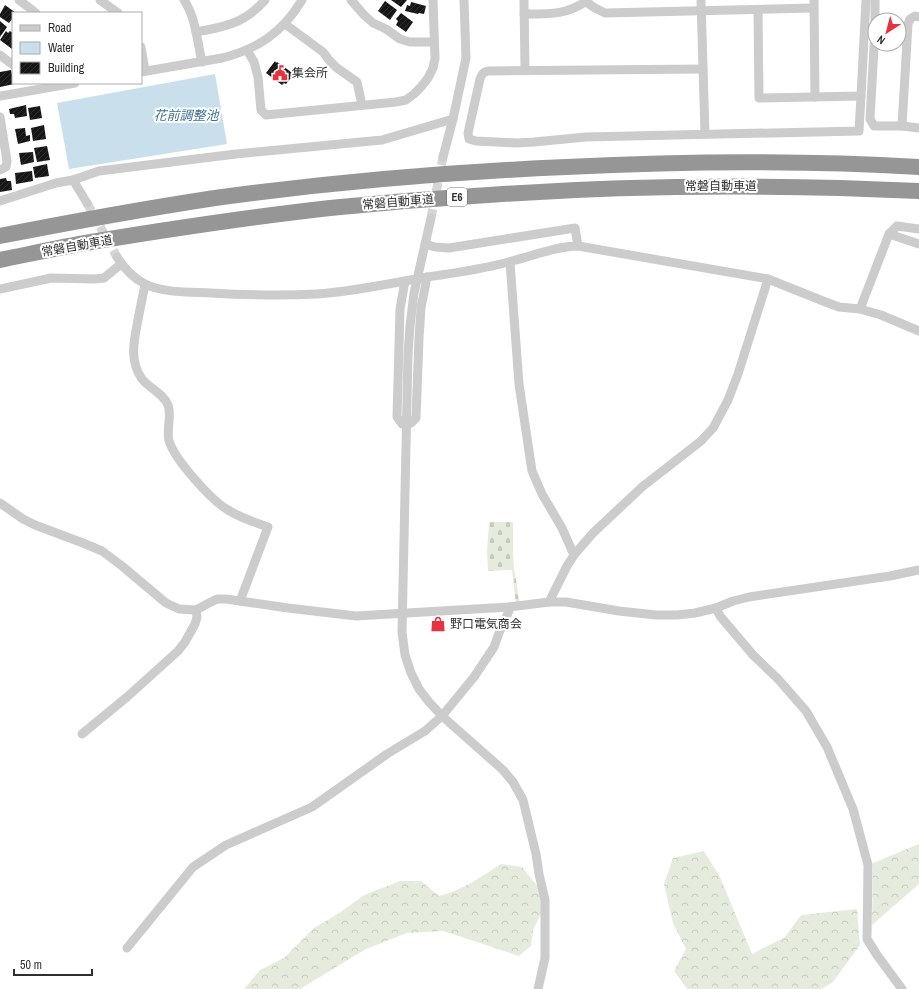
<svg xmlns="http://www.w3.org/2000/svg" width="919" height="989" font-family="'Archivo Narrow','Noto Sans JP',sans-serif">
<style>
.forest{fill:url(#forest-crowns)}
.cemetery{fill:url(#cemetery-stones)}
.water{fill:#cadfec}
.building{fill:url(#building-hatch)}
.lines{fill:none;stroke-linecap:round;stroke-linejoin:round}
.minor-tunnel{stroke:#d5d5d5;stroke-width:9;stroke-dasharray:9 4.5;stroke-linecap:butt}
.minor{stroke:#ccc;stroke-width:9}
.motorway{stroke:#969696;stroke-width:16}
.minor-bridge{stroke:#ccc;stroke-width:9}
.labels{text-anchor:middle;stroke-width:4;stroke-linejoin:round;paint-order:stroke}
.shield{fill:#fff;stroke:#6d6d6d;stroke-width:1}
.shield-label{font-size:11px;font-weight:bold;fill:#2f2f2f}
.poi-label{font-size:12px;fill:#2f2f2f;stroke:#fff;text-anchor:start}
.street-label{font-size:12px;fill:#2f2f2f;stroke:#fff}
.water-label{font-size:13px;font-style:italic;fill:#3d7192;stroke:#fff}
</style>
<defs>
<pattern id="forest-crowns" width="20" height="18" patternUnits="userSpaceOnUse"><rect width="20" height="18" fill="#e6ecdd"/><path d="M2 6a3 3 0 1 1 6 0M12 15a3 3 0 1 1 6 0" fill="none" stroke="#c6cbbe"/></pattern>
<pattern id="cemetery-stones" width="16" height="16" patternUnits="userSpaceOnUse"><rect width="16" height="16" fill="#e6ecdd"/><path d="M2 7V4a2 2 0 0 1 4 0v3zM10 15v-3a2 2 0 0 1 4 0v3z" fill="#c6cbbe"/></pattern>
<pattern id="building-hatch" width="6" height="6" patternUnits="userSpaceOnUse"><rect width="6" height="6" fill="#161616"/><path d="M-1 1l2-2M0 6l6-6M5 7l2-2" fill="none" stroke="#303030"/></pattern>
</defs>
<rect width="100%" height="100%" fill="#fff"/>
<g class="forest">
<polygon points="919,844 919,884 872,925 873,863"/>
<polygon points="704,851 720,877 752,954 785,937 801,915 857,909 860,945 833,982 822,989 687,989 674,971 686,949 673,923 664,884 673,858"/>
<path d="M501,864L522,867L539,888L543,910L533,930L531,946L519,956L443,931L407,933L366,949L300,989H244L260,970L284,958L314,928L338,914L364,895L400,881H421L439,896C462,891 482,876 501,864Z"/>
</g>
<polygon class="cemetery" points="489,522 513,522 513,552 514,568 520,604 516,604 512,570 488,571 487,552"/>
<polygon class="water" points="215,74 227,144 69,169 57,103"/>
<g class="building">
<polygon points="391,0 407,0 401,7"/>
<polygon points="385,1 397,10 390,20 378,11"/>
<polygon points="411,2 426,6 424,14 419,13 418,14 405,11 407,5 410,6"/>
<polygon points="5,5 16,13 13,13 13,18 9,23 0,17 0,14"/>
<polygon points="401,13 413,22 406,32 396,25 398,21 396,19"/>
<polygon points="0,21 7,27 0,37"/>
<polygon points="6,31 8,33 10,31 13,33 13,48 12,49 0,40"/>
<polygon points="275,61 276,63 277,62 294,74 286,84 284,83 282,85 266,73"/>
<polygon points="11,70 14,84 0,87 0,72"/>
<polygon points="26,105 27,116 15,118 14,114 10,114 9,109"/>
<polygon points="40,106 42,118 30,120 28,108"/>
<polygon points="44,125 46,139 33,141 31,128"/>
<polygon points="25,128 26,136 30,135 30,141 18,144 15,129"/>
<polygon points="47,146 50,160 37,162 34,148"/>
<polygon points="33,152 34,162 21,165 19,153"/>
<polygon points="47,164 49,176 35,178 33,167"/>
<polygon points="32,171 33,181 16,184 15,173"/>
<polygon points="6,178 7,181 11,181 12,190 0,192 0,179"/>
<polygon points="443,619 442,629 433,629 432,620"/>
</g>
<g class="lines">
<g class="minor-tunnel">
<polyline points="87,203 117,257"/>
<polyline points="431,218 443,157"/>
</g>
<g class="minor">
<polyline points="19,0 36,13"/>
<polyline points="100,0 118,13"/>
<path d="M184,0C196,18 197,41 202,62"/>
<polyline points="351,0 364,15 373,23 386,29 400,39 410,42 434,42"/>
<polyline points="524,0 525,70"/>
<polyline points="701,0 705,134"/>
<polyline points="814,0 815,97"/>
<polyline points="875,0 875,30 870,119 874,126 902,126 919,128"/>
<polyline points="586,2 595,8 605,13 813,8"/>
<polyline points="758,10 759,98 861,96"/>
<path d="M524,14C549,14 567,15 588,0"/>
<polyline points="285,24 323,52 329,60 337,68 357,82 362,105"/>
<path d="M196,32C225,27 245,23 265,0"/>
<polyline points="141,47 145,71"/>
<polyline points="247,50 254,62 258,77 261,110 266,115 396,102 406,100 414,94 421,87 428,78 433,68 435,58 433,0"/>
<polyline points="0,55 13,65"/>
<path d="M703,69L488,71C483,72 482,74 480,79L468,133L469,139L476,141L517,143L534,142L586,137L859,131L861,96L866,0"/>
<path d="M141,72L222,58C258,49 283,32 302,0"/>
<polyline points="0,96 75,83"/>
<polyline points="0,117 7,161 6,167 0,170"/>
<polyline points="902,126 908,24 910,19 915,16 919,17"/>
<polyline points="443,157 453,119 466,58 464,0"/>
<polyline points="73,180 87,203"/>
<polyline points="0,201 56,183 73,180 99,171 236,154 382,140 453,119"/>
<polyline points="431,218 414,293 410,326 408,354 402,632 405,655 411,673 419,689 429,702 442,716 503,770 513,782 523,800 536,854 539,874 545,900 545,958 538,989"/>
<polyline points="889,234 919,244"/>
<polyline points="425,244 435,247 449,248 575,228 578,246"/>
<path d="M117,257C124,268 133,278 145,284C163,293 190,292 211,293C246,295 282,296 317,294C347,292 376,286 405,281L400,309L397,417L402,424L411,423L416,418L419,338L421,308L427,277C455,273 484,269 512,261C532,256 557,246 578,246L768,279L823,301L839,307L860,309L881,315L919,331"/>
<polyline points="510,262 519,384 532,471 542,494 562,528 574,555"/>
<path d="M145,284C143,296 140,308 138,320C134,340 129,361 142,379C149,388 163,393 168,405C172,415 166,431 169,441C175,460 211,500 228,510C241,518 254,522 268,527L240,601"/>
<polyline points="0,289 51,278 94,279 104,278 121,264"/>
<polyline points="860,309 889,234 897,226 919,229"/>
<polyline points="0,503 23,519 35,525 83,543 102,551 122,566 166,603 179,609 196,610 209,603 217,599 226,599 288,608 356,616 509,607 549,602 566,602 619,611 656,615 677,615 695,613 716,608 733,601 749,597 890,576 919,570"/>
<polyline points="549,602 567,566 574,555 593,533 642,487 701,441 713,428 728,400 738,374 768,279"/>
<polyline points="716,608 720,616 753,655 778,679 806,711 827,747 853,809 868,865 867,939 877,955 902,989"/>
<polyline points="82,734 127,697 178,651 185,642 195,624 197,617 196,610"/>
<polyline points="127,948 193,867 226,845 312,807 387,754 425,731 442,716 474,677 494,647 499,633 509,611 509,607"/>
</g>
<g class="motorway">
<path d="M0,236C71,222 143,209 215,198C332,182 449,172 566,167C684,161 802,160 919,167"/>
<path d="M0,260C30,254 61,247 91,242C170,229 250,217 330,208C378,203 426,199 474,196C622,185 770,184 919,191"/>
</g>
<polyline class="minor-bridge" points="405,281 427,277"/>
</g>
<defs>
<g id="civic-bare" transform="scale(1.2)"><path d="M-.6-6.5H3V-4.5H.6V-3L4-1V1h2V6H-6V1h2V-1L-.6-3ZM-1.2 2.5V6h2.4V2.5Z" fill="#e53340" stroke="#fff" stroke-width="2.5" paint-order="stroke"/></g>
<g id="shop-bare" transform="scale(1.2)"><path d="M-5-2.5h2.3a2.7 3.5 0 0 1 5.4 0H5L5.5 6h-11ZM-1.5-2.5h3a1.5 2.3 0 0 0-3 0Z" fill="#e53340" stroke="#fff" stroke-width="2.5" paint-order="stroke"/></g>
</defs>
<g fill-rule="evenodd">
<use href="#civic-bare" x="280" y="73"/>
<use href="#shop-bare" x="438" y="624"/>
</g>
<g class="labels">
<rect class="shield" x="447" y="188" width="20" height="18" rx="3"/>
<g class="shield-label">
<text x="457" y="201">E6</text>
</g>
<g class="poi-label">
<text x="292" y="77">集会所</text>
<text x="450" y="628">野口電気商会</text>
</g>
<g class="street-label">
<text x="721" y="190">常磐自動車道</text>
<text transform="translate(398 202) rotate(-5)" y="4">常磐自動車道</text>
<text transform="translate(77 246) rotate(-10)" y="4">常磐自動車道</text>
</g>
<g class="water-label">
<text x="186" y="120">花前調整池</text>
</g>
</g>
<rect x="12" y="12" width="130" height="72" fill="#ffffff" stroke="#acacac"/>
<rect x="20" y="25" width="20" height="6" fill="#cccccc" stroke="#acacac"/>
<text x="48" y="32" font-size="12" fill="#2f2f2f">Road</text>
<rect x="20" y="42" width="20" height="12" fill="#cadfec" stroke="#acacac"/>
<text x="48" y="52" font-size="12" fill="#2f2f2f">Water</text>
<rect x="20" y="62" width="20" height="12" fill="url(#building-hatch)" stroke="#acacac"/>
<text x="48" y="72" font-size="12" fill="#2f2f2f">Building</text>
<g transform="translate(887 32) rotate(216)"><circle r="19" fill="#ffffff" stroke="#acacac"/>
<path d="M0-3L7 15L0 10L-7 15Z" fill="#e53340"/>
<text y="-6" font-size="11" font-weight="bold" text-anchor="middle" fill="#2f2f2f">N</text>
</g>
<path d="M14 969v6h78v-6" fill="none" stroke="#2f2f2f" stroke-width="2"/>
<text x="20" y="969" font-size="12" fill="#2f2f2f" stroke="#ffffff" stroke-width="3" paint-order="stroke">50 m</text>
</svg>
